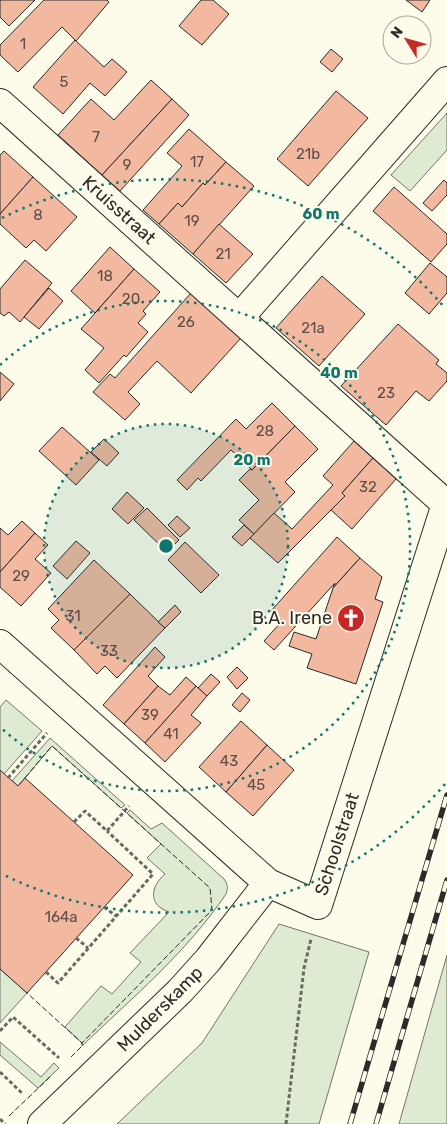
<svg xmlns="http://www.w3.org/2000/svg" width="447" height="1124" font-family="Rubik,sans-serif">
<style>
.green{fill:#deebd1;stroke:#74746e}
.building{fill:#f2b8a0;stroke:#2b2b2b}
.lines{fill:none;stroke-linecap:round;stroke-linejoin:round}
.street-casing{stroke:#2b2b2b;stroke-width:30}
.path{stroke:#6a6964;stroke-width:3;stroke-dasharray:4 2.5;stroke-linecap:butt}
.street{stroke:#fdfbea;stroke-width:28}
.rail-casing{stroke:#2b2b2b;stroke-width:5.5}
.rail{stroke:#fdfbea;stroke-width:4;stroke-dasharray:11;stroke-linecap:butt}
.fence{stroke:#2b2b2b;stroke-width:1;stroke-dasharray:6 2.5;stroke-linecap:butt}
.ring{fill:none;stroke:#0f766e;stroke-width:2.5;stroke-dasharray:2.5 5}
.labels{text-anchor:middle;stroke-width:4;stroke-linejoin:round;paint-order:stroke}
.number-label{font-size:15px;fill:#5d4e48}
.street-label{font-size:18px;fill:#2b2b2b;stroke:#fdfbea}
.poi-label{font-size:18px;fill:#2b2b2b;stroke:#fdfbea;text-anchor:end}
.centre{fill:#0f766e;stroke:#fdfbea;stroke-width:2.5}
.ring-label{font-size:15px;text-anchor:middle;font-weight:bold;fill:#0f766e;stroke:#fdfbea;stroke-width:4;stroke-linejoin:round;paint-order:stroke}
</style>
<rect width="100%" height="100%" fill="#fdfbea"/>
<g class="green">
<polygon points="447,113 447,150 410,191 391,175"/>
<polygon points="6,700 42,731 4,774 0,770 0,707"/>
<polygon points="50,738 125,805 121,808 52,746 18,786 12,781"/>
<path d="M130,810L151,829L162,823L224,879C228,884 228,889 226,894C187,952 132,998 82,1046V1043L65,1027L101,986L112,994L141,962L130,953L169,912C148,905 150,887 165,874L147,858L161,844L127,813Z"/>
<polygon points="279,924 369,952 319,1124 117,1124 202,1043"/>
<polygon points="447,955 447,1124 399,1124"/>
<polygon points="0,969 27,993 0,1023"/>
<polygon points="0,1042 41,1077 54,1063 59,1068 38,1088 0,1055"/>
</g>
<g class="building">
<polygon points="0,0 35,0 9,26 0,17"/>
<polygon points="44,0 107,0 109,2 76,41 62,27 18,72 0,55 0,45"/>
<polygon points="201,0 213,0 229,14 202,45 179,26"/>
<polygon points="406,0 430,0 422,12"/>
<polygon points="75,40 104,67 112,59 127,72 105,96 90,83 63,114 33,87"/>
<polygon points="331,49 343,59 332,72 320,62"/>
<polygon points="151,80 172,99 102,175 58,135 91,99 114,120"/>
<polygon points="336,91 368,118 308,186 277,159"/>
<polygon points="172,99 189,115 120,191 102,175"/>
<polygon points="189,129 226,162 205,185 203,183 182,207 178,203 159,224 143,210 182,166 167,153"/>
<polygon points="4,151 33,177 0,214 0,155"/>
<polygon points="226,162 254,186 193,254 159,224 178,203 182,207 203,183 205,185"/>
<polygon points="33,177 77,217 46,251 34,240 26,248 0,224 0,214"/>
<polygon points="444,180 447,183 447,195 432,211 423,203"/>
<polygon points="394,187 447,234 447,244 431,262 373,211"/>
<polygon points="219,224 253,254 226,283 193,254"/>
<polygon points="110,247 134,269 95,313 71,291"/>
<polygon points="25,260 52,283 20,322 9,312 4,316 0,313 0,289"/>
<polygon points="430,263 447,277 447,293 429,314 405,293"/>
<polygon points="134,269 160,292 143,311 146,314 138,323 148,332 126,357 124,355 99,383 85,370 104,348 81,329"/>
<polygon points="322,276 365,314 319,366 276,328"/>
<polygon points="49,288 63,301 39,329 24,317"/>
<polygon points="191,293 241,338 191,393 157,361 128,392 140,404 125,420 93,392 110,374 115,378"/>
<polygon points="398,324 439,360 436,364 447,373 447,381 429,401 416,391 386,425 341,386"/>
<polygon points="0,372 14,384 0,401"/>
<polygon points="272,403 295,426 252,470 231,450 201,481 198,478 187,490 177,480 236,419 246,429"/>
<polygon points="295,426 318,449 285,482 295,492 254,534 239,520 259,500 239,480 250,469 252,470"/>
<polygon points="62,427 99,460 76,485 39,451"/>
<polygon points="104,439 119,453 107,466 91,452"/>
<polygon points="354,441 373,458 342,493 345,496 278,563 250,538 274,513 292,529 333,485 323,476"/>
<polygon points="373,458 396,479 352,529 331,510 345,496 342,493"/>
<polygon points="127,492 144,508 128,524 112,509"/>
<polygon points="147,508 179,540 167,552 134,520"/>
<polygon points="177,516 190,528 180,537 168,525"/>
<polygon points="22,521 35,533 0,572 0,528 8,535"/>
<polygon points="244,525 254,534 242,546 232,537"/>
<polygon points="35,533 48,545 35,559 51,573 21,606 0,587 0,572"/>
<polygon points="337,537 360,558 333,588 335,583 274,650 264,641 282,621 271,611"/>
<polygon points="76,541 90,553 67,579 53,566"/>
<polygon points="185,542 219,575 201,593 168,560"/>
<polygon points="360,558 382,577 375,599 383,602 356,684 307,668 312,654 289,646 294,632 316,639 333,588"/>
<polygon points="94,560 130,594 74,650 51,628 59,620 48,609"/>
<polygon points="130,594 165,628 117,678 105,666 97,674 74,650"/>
<polygon points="175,605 181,612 165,628 158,622"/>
<polygon points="155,647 165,657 148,676 158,686 124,724 103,705"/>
<polygon points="237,667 248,678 237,689 227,677"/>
<polygon points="211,674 220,682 207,696 198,688"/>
<polygon points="186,677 196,686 145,743 124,724 158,686 170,695"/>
<polygon points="196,686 207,696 191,715 201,723 165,762 145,743"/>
<polygon points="242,693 250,700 240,712 232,705"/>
<polygon points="241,721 267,745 226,792 199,767"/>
<polygon points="267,745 294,770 253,816 226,792"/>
<polygon points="0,770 18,786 25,778 133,875 27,993 0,969"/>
</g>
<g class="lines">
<g class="street-casing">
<g id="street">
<polyline points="447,81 239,318 447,505"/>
<polyline points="0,103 239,318"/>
<polyline points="0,644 268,883 318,905 446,504"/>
<polyline points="42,1124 180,991 208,960 268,883"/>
</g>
</g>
<g class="path">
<polyline points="8,778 47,733"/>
<polyline points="74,822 85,811 107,831 129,806"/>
<polyline points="104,907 116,916"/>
<polyline points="76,938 88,948"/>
<polyline points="46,972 58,983 153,874 107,831"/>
<polyline points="0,1031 13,1017 59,1058"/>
<polyline points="0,1072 23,1094"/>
<polyline points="0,1119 5,1124"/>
<polyline points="286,1124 304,968 311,939"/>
</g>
<use href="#street" class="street"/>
<g class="rail-casing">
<g id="rail">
<polyline points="350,1124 447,795"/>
<polyline points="376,1124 447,880"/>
</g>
</g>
<use href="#rail" class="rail"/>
<g class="fence">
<polyline points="25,778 52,746 210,888 212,910 82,1043 27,993"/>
<polyline points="71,1057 82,1046 82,1043"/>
<polyline points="9,1116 51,1076"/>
</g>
</g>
<circle cx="166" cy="546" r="122" fill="#0f766e" fill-opacity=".12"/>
<g class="ring">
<circle cx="166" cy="546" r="122"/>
<path d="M0 365A245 245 0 1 1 0 727"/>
<path d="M445 784A367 367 0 0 1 2 874M2 218A367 367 0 0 1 445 308"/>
</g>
<defs>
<g id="church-disc" transform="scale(1.4375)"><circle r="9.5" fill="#c62828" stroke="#fdfbea"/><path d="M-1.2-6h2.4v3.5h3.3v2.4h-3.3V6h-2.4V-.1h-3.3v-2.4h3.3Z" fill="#fff"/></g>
</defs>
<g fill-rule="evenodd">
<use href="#church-disc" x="351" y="618"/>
</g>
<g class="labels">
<g class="number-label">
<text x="23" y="49">1</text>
<text x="64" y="87">5</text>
<text x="96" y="142">7</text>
<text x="308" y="159">21b</text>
<text x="197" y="167">17</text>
<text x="127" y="170">9</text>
<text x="38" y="220">8</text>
<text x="192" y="226">19</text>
<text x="223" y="259">21</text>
<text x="105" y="281">18</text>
<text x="131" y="304">20</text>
<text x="186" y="327">26</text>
<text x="313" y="333">21a</text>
<text x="386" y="398">23</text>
<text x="265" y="436">28</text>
<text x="368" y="492">32</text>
<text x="21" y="581">29</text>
<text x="73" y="621">31</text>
<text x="109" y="656">33</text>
<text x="150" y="720">39</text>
<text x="171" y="739">41</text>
<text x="229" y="766">43</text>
<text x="256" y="790">45</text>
<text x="61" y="922">164a</text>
</g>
<g class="street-label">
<text transform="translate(119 210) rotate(42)" y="6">Kruisstraat</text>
<text transform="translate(337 844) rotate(-72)" y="6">Schoolstraat</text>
<text transform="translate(160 1009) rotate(-45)" y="6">Mulderskamp</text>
</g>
<g class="poi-label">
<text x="332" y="624">B.A. Irene</text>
</g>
</g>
<circle cx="166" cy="546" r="8" class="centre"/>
<g class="ring-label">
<text x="321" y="219">60 m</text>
<text x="339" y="378">40 m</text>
<text x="252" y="465">20 m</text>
</g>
<g transform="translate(407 40) rotate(307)"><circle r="24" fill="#fdfbea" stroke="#a9a89e"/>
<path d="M0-4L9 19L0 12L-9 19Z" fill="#c62828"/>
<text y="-8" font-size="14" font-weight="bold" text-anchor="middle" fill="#2b2b2b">N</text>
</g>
</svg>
